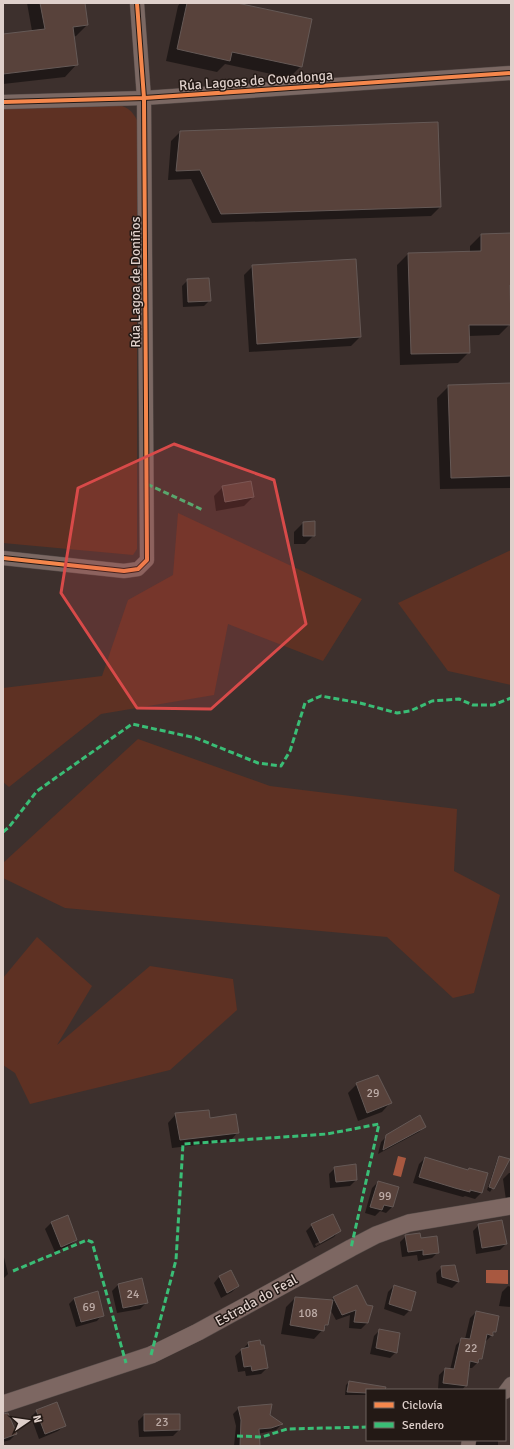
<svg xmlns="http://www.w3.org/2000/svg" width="514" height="1449" font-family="Signika,sans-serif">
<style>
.green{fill:#5e3123}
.water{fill:#a85840}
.shadow{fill:#0007;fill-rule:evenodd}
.building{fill:#58423b;stroke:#655956}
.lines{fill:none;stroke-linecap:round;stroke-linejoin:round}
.minor-casing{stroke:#594e4b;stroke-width:15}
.major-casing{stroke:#594e4b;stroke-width:18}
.minor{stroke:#7b6863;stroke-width:14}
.major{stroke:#7d6762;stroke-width:17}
.quiet{stroke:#3abd76;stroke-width:3;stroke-dasharray:6 3;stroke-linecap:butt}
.cycleway-casing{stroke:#231915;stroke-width:6}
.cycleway{stroke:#f5874c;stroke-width:4}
.marked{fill:#d84a49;fill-opacity:0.2;stroke:#d84a49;stroke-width:3;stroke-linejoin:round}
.labels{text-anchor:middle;stroke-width:3;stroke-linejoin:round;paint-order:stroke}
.number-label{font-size:12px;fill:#bdaca7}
.street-label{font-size:14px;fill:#dfd0cb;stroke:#231915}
</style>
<rect width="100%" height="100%" fill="#3d302d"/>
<g class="green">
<path d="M118,105C128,107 132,111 137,120V549L133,555L3,543V109Z"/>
<polygon points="178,513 362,599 323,661 228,624 214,695 101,714 9,787 3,782 3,688 102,676 128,600 173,575"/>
<polygon points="511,550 511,685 448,671 398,603"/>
<polygon points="138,739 270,786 457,809 454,871 500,895 474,993 453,998 387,937 65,908 3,878 3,863"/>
<polygon points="37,937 92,986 57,1045 150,966 233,979 237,1010 170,1070 30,1104 15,1073 3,1065 3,978"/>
</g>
<g class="water">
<polygon points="398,1156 406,1158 401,1177 393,1175"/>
<polygon points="486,1270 508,1270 508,1284 486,1283"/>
</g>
<g class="shadow">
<polygon points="27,3 84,3 87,25 76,36 73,37 76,65 65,77 3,84 3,35 32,31"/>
<polygon points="180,3 233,3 301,66 289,78 225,64 217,72 166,61 178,6"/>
<polygon points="180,132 440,207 431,216 212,223 191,179 168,180 171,141"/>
<polygon points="511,234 511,289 509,291 510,324 499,335 468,336 469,352 458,363 400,365 397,265 408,254 470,252 470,246 481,235"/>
<polygon points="253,266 360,337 351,346 249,352 244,275"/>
<polygon points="188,280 210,300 204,306 183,307 182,286"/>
<polygon points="511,384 511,488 440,489 437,398 449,386"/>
<polygon points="223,487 253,497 244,506 216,511 214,496"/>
<polygon points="303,523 314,535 305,544 294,544 294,532"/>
<polygon points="357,1084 390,1103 382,1112 358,1121 348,1093"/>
<polygon points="176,1114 210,1119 238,1132 230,1141 172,1148 168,1123"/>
<polygon points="425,1126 419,1132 378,1154 381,1142 387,1136"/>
<polygon points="499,1157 509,1160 490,1192 487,1190 497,1160"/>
<polygon points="425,1158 467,1171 469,1169 486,1174 481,1193 475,1199 465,1196 463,1197 413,1183 419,1164"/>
<polygon points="335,1168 356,1180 350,1186 330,1188 329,1174"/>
<polygon points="509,1173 511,1173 511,1200 506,1200 503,1179"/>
<polygon points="378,1182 392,1207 386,1213 380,1211 375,1216 365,1213 372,1188"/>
<polygon points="67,1216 76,1240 70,1245 55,1252 45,1229 51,1223"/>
<path d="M312,1225L339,1231L334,1237L314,1248L306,1231ZM334,1234V1236L316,1246L315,1244Z"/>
<polygon points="479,1225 506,1244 500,1250 476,1254 473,1231"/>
<polygon points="406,1236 438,1252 432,1258 418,1261 417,1255 402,1257 400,1242"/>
<polygon points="3,1253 8,1274 3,1279"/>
<polygon points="454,1266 458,1282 452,1288 437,1283 436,1273 442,1267"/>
<polygon points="230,1272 238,1286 232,1292 221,1298 214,1283 219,1277"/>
<polygon points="118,1285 146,1303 140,1309 117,1313 112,1291"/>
<polygon points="357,1286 367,1323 361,1329 349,1328 350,1315 336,1320 330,1309 327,1325 314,1339 281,1334 286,1307 295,1298 330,1301 333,1298"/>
<polygon points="394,1286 410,1310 404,1316 384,1309 388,1292"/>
<polygon points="508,1286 511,1287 511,1307 499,1306 502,1292"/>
<polygon points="75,1298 102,1315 97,1321 76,1327 69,1304"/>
<polygon points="476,1312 495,1332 486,1341 484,1341 481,1359 472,1368 468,1368 466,1385 462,1390 438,1389 439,1375 445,1369 450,1370 456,1345 462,1339 465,1339 470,1318"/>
<polygon points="380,1330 396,1352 390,1358 370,1354 374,1336"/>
<polygon points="249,1343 267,1368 261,1374 246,1376 245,1371 238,1372 235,1356"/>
<polygon points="349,1382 384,1390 367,1390 367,1395 345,1395 346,1385"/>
<polygon points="239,1408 269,1416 282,1424 276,1430 258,1434 259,1446 234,1446 236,1426 233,1414"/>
<polygon points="37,1411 64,1426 58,1431 39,1439 31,1417"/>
<polygon points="144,1415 179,1430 173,1436 139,1437 138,1421"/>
<polygon points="3,1420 16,1434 10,1440 3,1442"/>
<polygon points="475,1440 498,1440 498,1446 473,1446"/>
</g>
<g class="building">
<polygon points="40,3 85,3 88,25 73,27 78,65 3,74 3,34 45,29"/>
<polygon points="187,3 237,3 312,19 302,67 232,52 230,61 177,49"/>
<polygon points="438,122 441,207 221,214 200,170 176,171 180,131"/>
<polygon points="511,233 511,285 510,285 511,325 469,325 470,353 411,354 408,253 481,251 481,234"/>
<polygon points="356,259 361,337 257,344 252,265"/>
<polygon points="209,278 211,301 188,302 187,279"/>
<polygon points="511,383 511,476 451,478 448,385"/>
<polygon points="251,481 254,497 225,502 222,486"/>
<polygon points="315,521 315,536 303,536 303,522"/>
<polygon points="378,1075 392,1103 367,1113 356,1083"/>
<polygon points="209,1110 210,1118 236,1114 239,1133 180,1140 175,1113"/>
<polygon points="420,1115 426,1127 383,1150 386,1135"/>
<polygon points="499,1156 510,1159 494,1189 489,1187"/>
<polygon points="425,1157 468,1170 469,1168 488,1173 482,1193 470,1190 470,1192 455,1188 419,1177"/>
<polygon points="356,1164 357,1180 336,1182 334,1167"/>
<polygon points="378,1181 399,1187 393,1207 384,1205 382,1210 370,1207"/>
<polygon points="333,1214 341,1231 320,1243 311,1224"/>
<polygon points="68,1215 77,1240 61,1247 51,1222"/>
<polygon points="502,1220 507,1244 482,1248 478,1224"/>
<polygon points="420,1233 421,1238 437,1236 439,1253 423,1255 423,1250 408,1252 405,1235"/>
<polygon points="455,1265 459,1282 442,1277 441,1266"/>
<polygon points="231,1270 239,1286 227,1293 219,1276"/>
<polygon points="142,1278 148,1303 123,1308 118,1284"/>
<polygon points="357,1285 367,1305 373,1306 368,1323 354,1322 356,1310 342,1315 333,1297"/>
<polygon points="394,1285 416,1292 411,1311 389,1304"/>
<polygon points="98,1291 104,1316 81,1322 74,1298"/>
<polygon points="295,1297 333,1300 328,1325 325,1325 324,1331 290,1325"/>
<polygon points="476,1311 499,1316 496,1332 493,1332 493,1336 487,1334 482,1359 479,1359 478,1363 470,1361 467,1386 443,1383 445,1368 454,1369 461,1338 470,1339"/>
<polygon points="379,1329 400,1333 397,1353 376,1348"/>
<polygon points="260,1340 261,1345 264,1345 268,1368 252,1371 251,1366 244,1367 241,1349 249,1347 248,1342"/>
<polygon points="349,1381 386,1387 385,1390 367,1390 367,1393 347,1392"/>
<polygon points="57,1402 66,1426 45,1434 36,1410"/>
<polygon points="272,1404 270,1415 283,1424 271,1428 259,1429 260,1446 240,1446 241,1420 238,1407"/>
<polygon points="8,1413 17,1434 3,1439 3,1414"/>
<polygon points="144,1414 180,1414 180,1430 144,1431"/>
</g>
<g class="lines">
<g class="minor-casing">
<g id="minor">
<polyline points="3,102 144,98 511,73"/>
<polyline points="3,558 124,571 138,569 147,560 144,98 137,3"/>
<polyline points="505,1392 511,1384"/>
<polyline points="468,1446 469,1440"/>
</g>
</g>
<g class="major-casing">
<polyline id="major" points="3,1404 151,1355 198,1332 351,1248 376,1235 409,1223 511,1206"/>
</g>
<use href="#minor" class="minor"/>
<use href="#major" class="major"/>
<g class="quiet">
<polyline points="147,484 203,510"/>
<polyline points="3,832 9,827 37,791 132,724 196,738 258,763 281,766 290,751 305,703 321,696 360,703 397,713 410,711 432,701 459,699 473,705 493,705 511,698"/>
<polyline points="13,1271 87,1240 92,1242 126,1363"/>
<polyline points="151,1355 176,1260 183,1144 327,1134 379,1124 351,1248"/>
<polyline points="237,1436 262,1437 287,1429 367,1427"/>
</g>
<g class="cycleway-casing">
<g id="cycleway">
<polyline points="3,102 144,98 511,73"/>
<polyline points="3,558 124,571 138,569 147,560 144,98 137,3"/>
</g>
</g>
<use href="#cycleway" class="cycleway"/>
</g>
<path class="marked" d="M174,444L274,480L306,624L211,709L137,708L61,593L78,488Z"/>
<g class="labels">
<g class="number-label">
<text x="373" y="1097">29</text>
<text x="385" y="1200">99</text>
<text x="133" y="1298">24</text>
<text x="89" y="1311">69</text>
<text x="308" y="1317">108</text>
<text x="471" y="1352">22</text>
<text x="162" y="1426">23</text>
</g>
<g class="street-label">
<text transform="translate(256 80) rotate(-4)" y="5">Rúa Lagoas de Covadonga</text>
<text transform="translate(135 282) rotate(-90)" y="5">Rúa Lagoa de Doniños</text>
<text transform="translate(256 1300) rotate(-29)" y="5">Estrada do Feal</text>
</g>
</g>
<rect width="514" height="1449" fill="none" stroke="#dfd0cb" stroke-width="8"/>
<rect x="366" y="1389" width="140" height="52" fill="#231915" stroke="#6e625e"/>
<rect x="374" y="1402" width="20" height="6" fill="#f5874c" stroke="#6e625e"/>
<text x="402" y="1409" font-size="12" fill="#dfd0cb">Ciclovía</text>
<rect x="374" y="1422" width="20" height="6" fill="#3abd76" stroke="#6e625e"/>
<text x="402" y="1429" font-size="12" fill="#dfd0cb">Sendero</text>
<g transform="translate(28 1421) rotate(77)" stroke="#231915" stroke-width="3" paint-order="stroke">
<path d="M0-3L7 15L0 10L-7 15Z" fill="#dfd0cb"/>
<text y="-6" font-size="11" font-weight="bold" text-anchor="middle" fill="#dfd0cb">N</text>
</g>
</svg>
